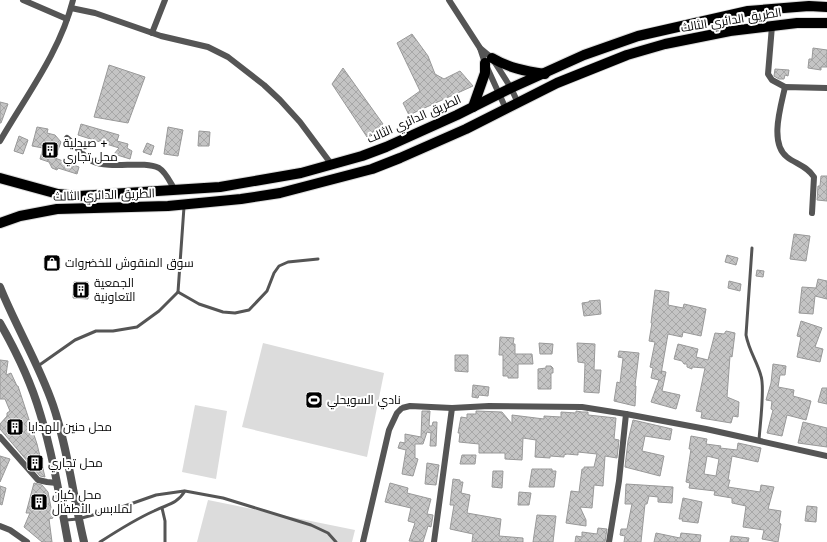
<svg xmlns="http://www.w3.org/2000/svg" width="827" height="542" font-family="Jost,Cairo,sans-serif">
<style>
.grass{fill:#dcdcdc}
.building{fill:url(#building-cross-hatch);stroke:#999;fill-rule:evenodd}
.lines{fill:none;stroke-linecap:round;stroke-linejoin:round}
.primary-casing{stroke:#dbdbdb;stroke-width:12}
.service{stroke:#555;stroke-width:3}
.minor{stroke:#555;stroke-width:6}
.tertiary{stroke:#555;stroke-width:8}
.primary{stroke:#000;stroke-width:10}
.labels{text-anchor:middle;stroke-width:4;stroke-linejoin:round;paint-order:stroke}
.street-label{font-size:12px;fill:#000;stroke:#fff}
.poi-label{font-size:12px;fill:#000;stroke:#fff;text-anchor:start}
</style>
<defs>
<pattern id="building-cross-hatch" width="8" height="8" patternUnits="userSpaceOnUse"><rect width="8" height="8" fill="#c4c4c4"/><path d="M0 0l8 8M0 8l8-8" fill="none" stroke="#a7a7a7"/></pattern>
</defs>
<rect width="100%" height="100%" fill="#fff"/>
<g class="grass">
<polygon points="263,343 384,373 367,457 242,427"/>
<polygon points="195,405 227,411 216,479 182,472"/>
<polygon points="208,500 355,530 352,542 197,542"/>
</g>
<g class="building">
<polygon points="412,34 428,56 435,74 444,79 460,71 473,86 409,115 403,103 420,91 397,43"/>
<polygon points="813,48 827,50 827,67 821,67 821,70 808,68 809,59 812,59"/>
<polygon points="109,65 145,77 128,123 94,117"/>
<polygon points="343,68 383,124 367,137 332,84"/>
<polygon points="775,69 789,70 788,76 785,75 784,79 779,79 774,76"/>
<polygon points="0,102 8,104 1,123 0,123"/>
<polygon points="81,124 119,135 117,141 128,144 127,148 132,151 130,159 114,154 119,148 78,135"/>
<polygon points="37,127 48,129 47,133 55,135 61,142 55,158 79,167 77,174 58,168 57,170 52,168 49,162 40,159 43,148 32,146"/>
<polygon points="168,127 183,130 178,156 164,154"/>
<polygon points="199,131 210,132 209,146 198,146"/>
<polygon points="19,136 28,140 23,154 14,151"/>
<polygon points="147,143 154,146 151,155 143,152"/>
<polygon points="821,176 827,176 827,201 817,200 818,186 820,186"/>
<polygon points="794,234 810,236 806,261 790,259"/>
<polygon points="727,255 738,258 736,265 725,262"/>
<polygon points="757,270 764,271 763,277 756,276"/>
<polygon points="818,279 827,281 827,299 815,296 813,314 799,313 802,287 816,288"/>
<polygon points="729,281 741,284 740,291 728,288"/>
<polygon points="74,282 88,282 88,299 73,298"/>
<polygon points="655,290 669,292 668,305 683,308 684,304 706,309 701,336 683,332 682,337 668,334 661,374 662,371 666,372 662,391 680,395 676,409 651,402 659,380 651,378 653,368 650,367 655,342 649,341 652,323 651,323"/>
<polygon points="600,300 601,314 584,316 582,303 589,302 589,301"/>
<polygon points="801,321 822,328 815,347 823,349 820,362 797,357 801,337 797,336"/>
<polygon points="726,331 735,333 732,357 730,356 727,397 739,402 738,417 733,416 731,423 701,418 702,412 696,411 705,368 692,367 692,369 687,367 687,364 684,364 682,361 674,359 678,344 698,349 696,357 708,360 715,333 724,334"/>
<polygon points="500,337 514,338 513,344 515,344 515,354 532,354 533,364 518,364 518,378 508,378 508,376 503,376 503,355 499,355"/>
<polygon points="539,343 553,344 552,354 540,354"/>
<polygon points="577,343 595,344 594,370 601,370 599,393 584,392 585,363 578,362"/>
<polygon points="619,351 639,353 635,386 636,386 635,406 614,401 617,382 620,383 623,358 618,357"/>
<polygon points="455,355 468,355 468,372 455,371"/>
<polygon points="0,360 8,361 6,375 11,373 17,386 18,386 37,444 45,477 40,476 0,429 0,424 7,416 7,413 10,411 5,399 0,399"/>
<polygon points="773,364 786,366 785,375 780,375 778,387 794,390 793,396 811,401 806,420 787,415 782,436 767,433 773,410 771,409 772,401 766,400 771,383"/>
<polygon points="546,366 551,366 553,368 553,373 551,373 551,389 538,389 538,369 546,368"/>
<polygon points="473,385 489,387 488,396 479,395 478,398 472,397"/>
<polygon points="822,388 827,388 827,404 818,402"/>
<polygon points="422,411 430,411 429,425 430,426 432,426 433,422 437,422 436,446 430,446 431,433 427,432 423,444 415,444 415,458 418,459 413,476 402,474 406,450 398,448 400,442 405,443 405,434 421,437"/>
<polygon points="476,411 502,412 512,424 512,415 544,419 544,416 561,417 561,412 576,413 576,411 582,412 588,412 588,415 616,418 614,439 619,440 617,458 605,456 603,486 594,485 592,508 580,507 586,520 586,526 566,523 571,491 579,492 582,469 584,469 584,467 594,467 597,454 578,452 578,455 567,454 564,455 564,457 550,456 550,458 535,457 536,440 523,438 522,460 505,459 505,453 479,453 479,444 459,442 460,433 458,433 461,417 467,418 467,414 476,414"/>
<polygon points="633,420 672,429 670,440 645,436 642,451 664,456 660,476 625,467 628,441"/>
<polygon points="803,422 827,428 827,447 798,443"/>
<path d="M691,436L707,439L706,444L721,446L720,448L737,450L738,443L761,448L758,462L732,456L728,480H730L728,487L760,492L761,485L774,487L768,509L781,511L779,523L781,524L778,542L762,539L764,530L743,527L746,506L732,503V498L714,495L715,491L689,488L690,483L686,482L691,449H689ZM707,456L719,459L716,476L704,474Z"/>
<polygon points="462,455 476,455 475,464 460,464"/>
<polygon points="0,456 10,459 0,482"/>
<polygon points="427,463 439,465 436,485 425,484"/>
<polygon points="532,469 552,469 552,471 556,471 554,487 529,487"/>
<polygon points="493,471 503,471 502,488 492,487"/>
<polygon points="453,479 460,480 460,482 463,482 461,493 470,495 467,513 501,519 499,536 523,538 523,542 472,542 473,534 450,529 454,505 450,505"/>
<polygon points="34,483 42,485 48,492 53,518 49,519 52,542 42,542 24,527 30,513 26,513"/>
<polygon points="390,483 408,488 407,493 431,499 427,514 433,515 431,527 428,526 423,542 409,541 415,523 408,521 411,508 385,502"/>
<polygon points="626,484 673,487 672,503 658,502 658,497 649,496 647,504 645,504 641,542 624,542 625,536 620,535 621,529 627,529 632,504 625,504"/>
<polygon points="0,486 6,488 2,505 0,504"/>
<polygon points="519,492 531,493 529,505 518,505"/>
<polygon points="683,498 702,502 698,523 682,521 683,519 679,519"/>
<polygon points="807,506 817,507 816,522 805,521"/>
<polygon points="537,515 556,516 553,542 533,542"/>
<polygon points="598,528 607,529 605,542 575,542 576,536 582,537 582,532 597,534"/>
<polygon points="656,533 680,538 681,533 701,535 700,542 654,542"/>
<polygon points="731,536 749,538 748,542 730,542"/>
</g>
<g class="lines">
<g class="primary-casing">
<g id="primary">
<path d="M492,58C509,68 525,71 545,74"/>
<polyline points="473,107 485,73 485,63"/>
<polyline points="0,178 58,194 79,196 220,187 301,173 362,156 386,147 457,115 511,88 584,55 638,36 748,11 809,6 827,7"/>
<polyline points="0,223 20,216 57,209 168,206 241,199 280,193 372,169 400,158 466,129 557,83 627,55 665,44 730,31 797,23 827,23"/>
</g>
</g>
<g class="service">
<path d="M752,248L746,335C749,351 757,361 761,376C765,388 760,425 759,440"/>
<polyline points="178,292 199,304 223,312 235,313 249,310 267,291 274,273 279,266 288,262 318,259"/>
<polyline points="38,366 75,340 96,331 113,331 137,327 159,311 178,292 184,207"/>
<polyline points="162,508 165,521 165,542"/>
<polyline points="66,520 78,519 119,508 156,495 184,491"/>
<path d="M100,542C117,531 136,519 154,511C168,504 176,505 185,491L223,498L311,525L328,533L336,542"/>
</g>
<g class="minor">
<polyline points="23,0 67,19"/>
<polyline points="449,0 480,48 492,58 511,88 518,103"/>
<polyline points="71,8 95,13 161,36 208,47 228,57 264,85 280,100 300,122 332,165"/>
<polyline points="772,26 768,74 772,80 785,87"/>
<polyline points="152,33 165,0"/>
<polyline points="480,48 485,63 506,109"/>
<path d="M67,138C75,145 83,156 92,161C111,170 142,160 159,168C166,172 171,184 175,190"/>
<path d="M0,141C26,96 60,52 73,0"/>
<path d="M812,213L814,177C807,166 796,164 787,157C769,143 781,106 785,87L827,88"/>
<polyline points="0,437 38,480 47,482 57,483"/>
<polyline points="0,526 10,530 27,542"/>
<polyline points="363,542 389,430 397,413 402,408 410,406 452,408 489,406 582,407 626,414 706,429 827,456"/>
<polyline points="434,542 452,408"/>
<polyline points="609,542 619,481 626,414"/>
</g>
<g class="tertiary">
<path d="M0,287C16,327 39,364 53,405C68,449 73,496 84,542"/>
<path d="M0,323C16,351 31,382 40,413C53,455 60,499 68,542"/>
</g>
<use href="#primary" class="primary"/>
</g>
<defs>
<g id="building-square" transform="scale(0.9)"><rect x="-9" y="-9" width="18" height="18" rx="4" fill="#000" stroke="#fff"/><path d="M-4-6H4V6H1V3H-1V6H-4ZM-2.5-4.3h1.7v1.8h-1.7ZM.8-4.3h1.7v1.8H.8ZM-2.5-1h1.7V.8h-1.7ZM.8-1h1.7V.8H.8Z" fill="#fff"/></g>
<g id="shop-square" transform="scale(0.9)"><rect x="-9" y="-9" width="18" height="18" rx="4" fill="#000" stroke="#fff"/><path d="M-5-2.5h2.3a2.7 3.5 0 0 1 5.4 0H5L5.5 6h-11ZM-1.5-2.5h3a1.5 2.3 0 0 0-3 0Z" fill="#fff"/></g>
<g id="stadium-square" transform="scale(0.9)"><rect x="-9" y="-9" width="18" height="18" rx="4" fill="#000" stroke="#fff"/><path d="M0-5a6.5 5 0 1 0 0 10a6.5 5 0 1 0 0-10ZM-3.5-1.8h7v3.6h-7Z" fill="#fff"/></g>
</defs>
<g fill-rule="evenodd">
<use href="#building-square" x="50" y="150"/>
<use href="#shop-square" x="52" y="263"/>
<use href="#building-square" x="81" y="290"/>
<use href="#stadium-square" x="314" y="400"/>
<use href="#building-square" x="15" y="427"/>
<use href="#building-square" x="35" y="463"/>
<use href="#building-square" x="39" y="502"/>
</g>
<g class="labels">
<g class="street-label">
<text transform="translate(731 20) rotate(-9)" y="4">الطريق الدائري الثالث</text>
<text transform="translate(414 119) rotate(-24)" y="4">الطريق الدائري الثالث</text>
<text transform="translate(104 195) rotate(-2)" y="4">الطريق الدائري الثالث</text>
</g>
<g class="poi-label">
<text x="63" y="147">صيدلية +<tspan x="63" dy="14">محل تجاري</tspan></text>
<text x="65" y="267">سوق المنقوش للخضروات</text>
<text x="94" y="287">الجمعية<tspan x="94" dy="14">التعاونية</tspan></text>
<text x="327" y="404">نادي السويحلي</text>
<text x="28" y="431">محل حنين للهدايا</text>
<text x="48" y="467">محل تجاري</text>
<text x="52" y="499">محل كيان<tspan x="52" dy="14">لملابس الأطفال</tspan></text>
</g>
</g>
</svg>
